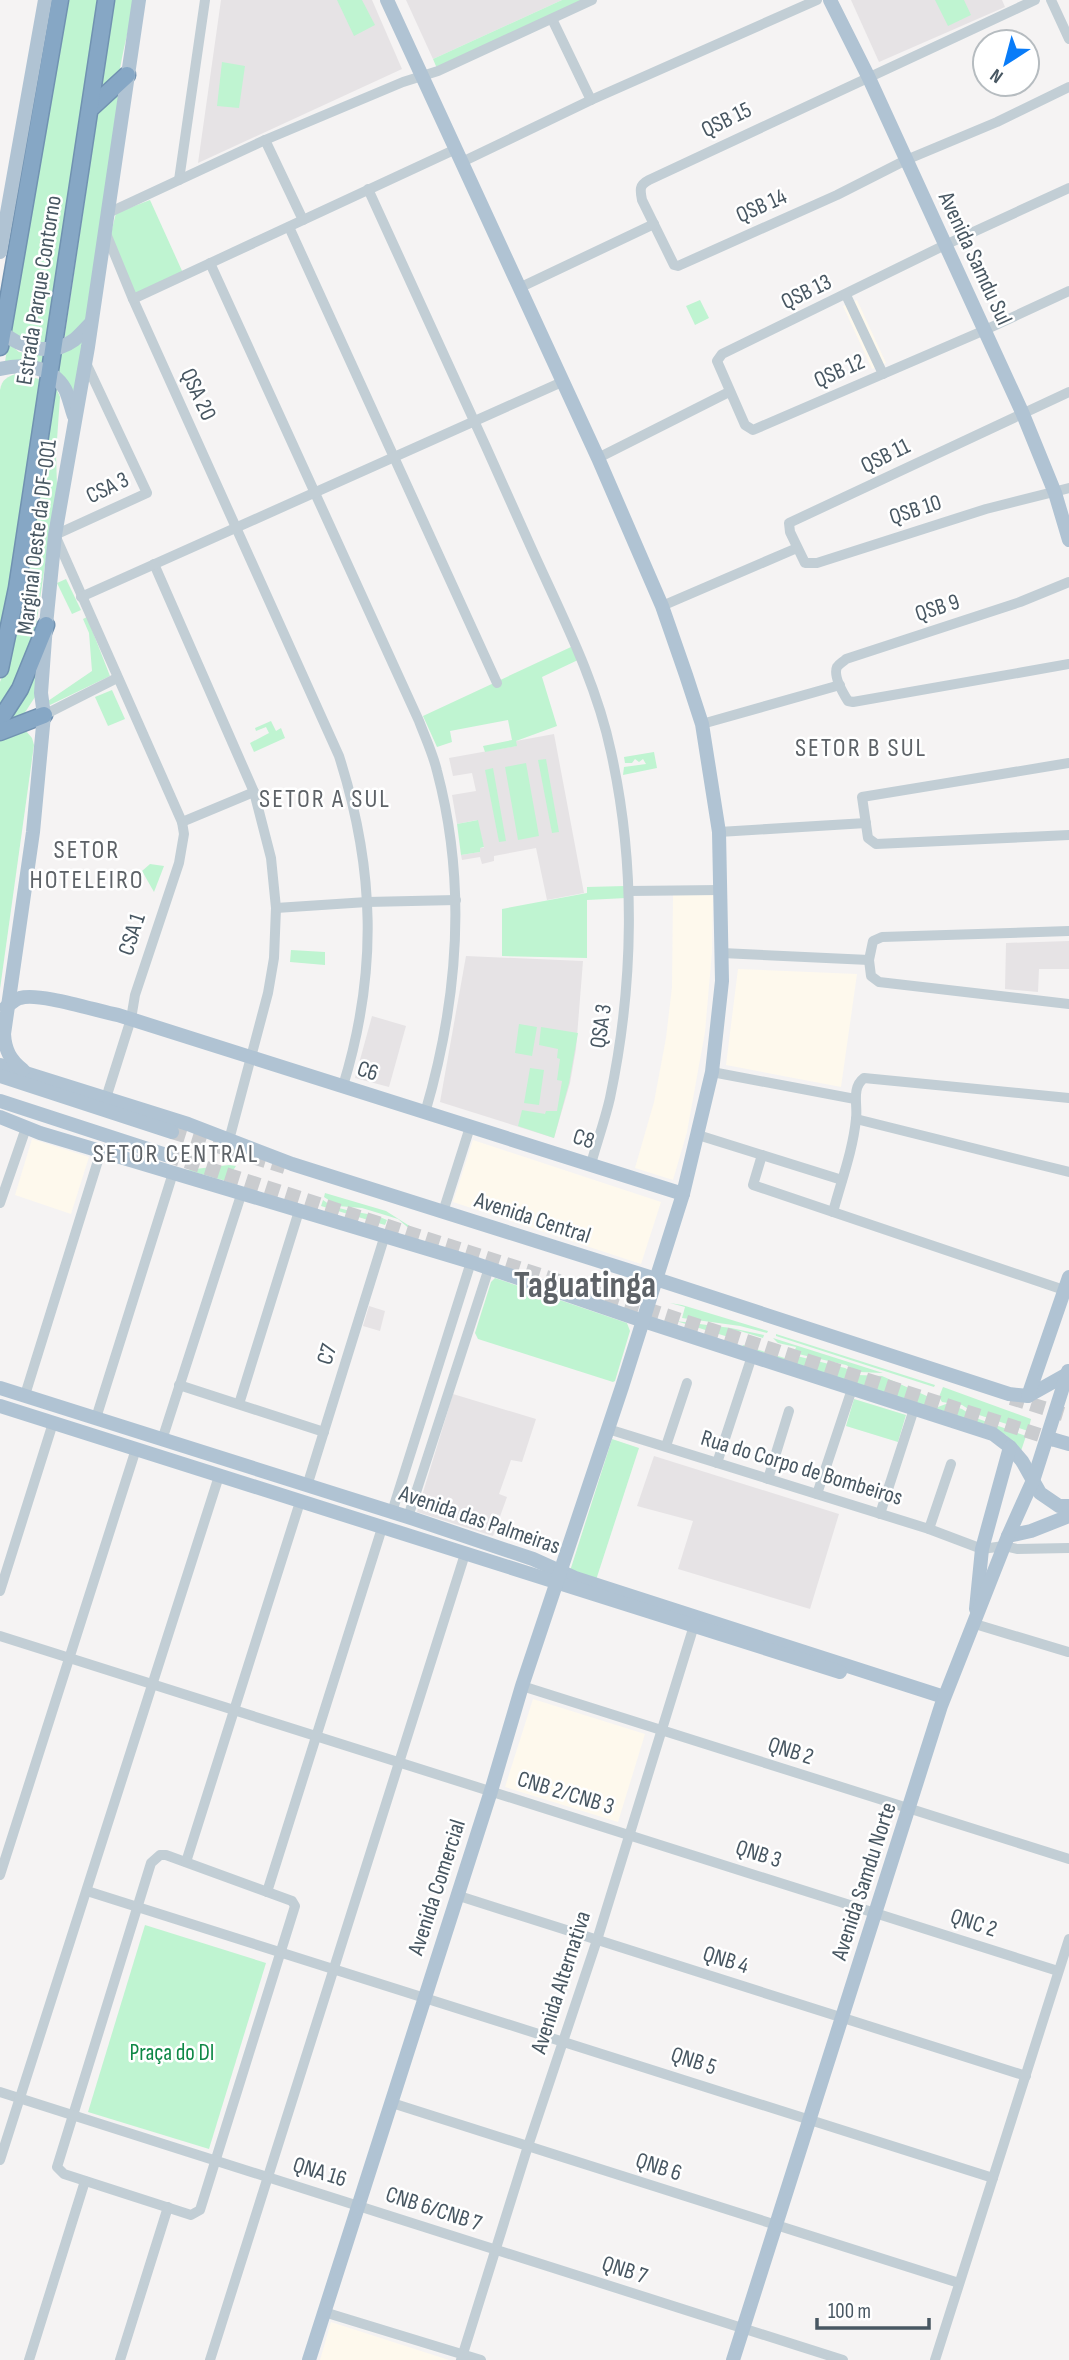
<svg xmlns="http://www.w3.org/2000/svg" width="1069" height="2360" font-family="'Sofia Sans Condensed',sans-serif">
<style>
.commercial{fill:#fef9ed}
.education{fill:#e6e3e5}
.green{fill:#bff4d1}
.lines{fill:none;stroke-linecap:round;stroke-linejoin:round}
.major-tunnel{stroke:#cacccf;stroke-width:14;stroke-dasharray:14 7;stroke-linecap:butt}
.highway-casing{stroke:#7192b1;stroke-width:19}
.minor{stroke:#c2ced5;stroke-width:10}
.major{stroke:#b0c3d3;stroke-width:14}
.highway{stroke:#86a7c5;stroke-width:16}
.labels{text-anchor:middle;stroke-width:5;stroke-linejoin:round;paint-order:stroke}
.street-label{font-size:23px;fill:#485762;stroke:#fff}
.park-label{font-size:23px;fill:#0e8846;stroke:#fff}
.quarter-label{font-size:26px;letter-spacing:2px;fill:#5e6368;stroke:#fff}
.town-label{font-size:37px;font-weight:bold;fill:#5e6368;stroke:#fff}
</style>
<rect width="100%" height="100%" fill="#f5f3f3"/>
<g class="commercial">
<polygon points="857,300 886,363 872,369 843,306"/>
<polygon points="713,892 712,952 705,1032 687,1132 673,1180 635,1168 654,1102 666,1038 672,987 673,894"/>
<polygon points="738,969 857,974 841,1087 726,1065"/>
<polygon points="32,1139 89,1157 71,1214 15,1195"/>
<polygon points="473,1140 661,1202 641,1264 453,1202"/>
<polygon points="533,1699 645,1734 618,1822 505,1787"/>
<polygon points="331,2322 449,2360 320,2360"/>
</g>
<g class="education">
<polygon points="221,0 372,0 402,69 198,163"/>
<polygon points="406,0 562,0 433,59"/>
<polygon points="851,0 1002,0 1005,7 879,62"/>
<polygon points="554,734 584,893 547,900 536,848 494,856 494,861 482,864 480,857 462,860 461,855 480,852 479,848 484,848 477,820 457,824 452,795 476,791 472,773 453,776 449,758 516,746 516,741"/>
<polygon points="1069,941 1069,969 1039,969 1038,992 1005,989 1006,943"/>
<polygon points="466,956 583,961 576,1049 570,1083 554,1138 440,1102"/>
<polygon points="372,1016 406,1026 389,1087 355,1078"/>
<polygon points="369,1306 385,1311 380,1331 363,1326"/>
<polygon points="453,1394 536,1419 522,1462 511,1460 499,1494 507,1497 493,1536 417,1512"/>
<polygon points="654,1456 839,1514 810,1609 678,1569 693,1521 637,1506"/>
</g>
<g class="green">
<polygon points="68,0 97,0 48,340 46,345 36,346 9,331"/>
<path d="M114,0H134C130,27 122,51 119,77L101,95Z"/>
<polygon points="337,0 362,0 375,25 354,36"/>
<polygon points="562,0 592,0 438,71 433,59"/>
<polygon points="935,0 964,0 971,15 948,26"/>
<polygon points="222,62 245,66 239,108 217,106"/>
<polygon points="121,89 87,325 64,341 97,118 101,107"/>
<polygon points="150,200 183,273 136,296 110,237 116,213"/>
<polygon points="700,300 709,318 695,325 686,306"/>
<polygon points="83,341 76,394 59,372 61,350"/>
<polygon points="8,343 19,352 45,356 45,364 5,362"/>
<path d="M18,373L39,379L42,384L0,660V390C2,379 7,377 18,373Z"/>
<polygon points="54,383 60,397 56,454 57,486 32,652 0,714 0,682 7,664 26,584"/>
<polygon points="66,579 81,610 72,614 57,583"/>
<polygon points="87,617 110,676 50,705 48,701 92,671 89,633 83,619"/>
<polygon points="571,647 578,660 542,677 557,726 516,741 517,746 485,752 483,746 512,740 508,720 450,731 452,742 437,747 423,716"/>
<polygon points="39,660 35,697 22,717 0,727"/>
<polygon points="112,690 125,719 108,726 95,697"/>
<polygon points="271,721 276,731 281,728 285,738 254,752 250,743 269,733 266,727 256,731 255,728"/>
<polygon points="16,731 26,731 32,738 34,745 0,989 0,737"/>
<polygon points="654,752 657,768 623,775 624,767 646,764 643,759 639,762 635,759 632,763 625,763 624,757"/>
<polygon points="546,759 559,832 552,833 538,760"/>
<polygon points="526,763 539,836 518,840 505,767"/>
<polygon points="493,768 506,841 499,842 485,770"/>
<polygon points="478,820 484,847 480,848 480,852 461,855 457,824"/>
<polygon points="150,864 164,866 154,892 142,871"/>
<polygon points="625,886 626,898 587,900 587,958 502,956 502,909 587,893 587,887"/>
<polygon points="291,950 325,952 325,965 290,962"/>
<polygon points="519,1024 537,1027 532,1056 515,1053"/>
<polygon points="541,1027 578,1033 569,1083 554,1138 518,1126 522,1110 545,1114 546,1111 557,1111 562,1081 557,1080 560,1059 557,1058 558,1049 539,1045"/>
<polygon points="530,1068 544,1070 539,1105 524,1103"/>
<polygon points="229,1165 236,1166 226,1181 187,1170"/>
<polygon points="325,1193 386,1211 419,1232 412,1231 398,1219 362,1208 338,1206 324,1197"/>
<path d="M323,1200C342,1214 365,1210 387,1220L385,1225L321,1206Z"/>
<polygon points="495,1278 627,1323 630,1331 615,1381 613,1382 478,1339 475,1333 491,1282"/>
<polygon points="670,1303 682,1305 768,1331 767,1333 740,1326 682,1318 685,1307"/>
<polygon points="676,1321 731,1328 764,1335 763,1338 740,1331 737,1333 735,1339"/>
<polygon points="776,1334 935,1385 934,1387 776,1336"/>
<polygon points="773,1338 883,1373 860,1372 846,1365 794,1353 796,1347 778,1343"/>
<polygon points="743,1345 791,1360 793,1355 845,1368 859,1375 882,1376 929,1397 926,1407 742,1347"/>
<polygon points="943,1387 1031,1419 1028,1431 976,1414 962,1405 942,1402 939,1397"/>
<polygon points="854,1399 906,1415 898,1442 846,1426"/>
<polygon points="946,1404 962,1409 976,1418 1026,1436 1021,1451 1006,1435 935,1408"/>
<polygon points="612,1439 639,1448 596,1580 570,1571"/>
<polygon points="145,1925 266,1963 209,2149 88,2112"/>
</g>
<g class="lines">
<g class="major-tunnel">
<polyline points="172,1132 285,1167"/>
<polyline points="166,1155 1055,1440"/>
<polyline points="1011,1398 1063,1414"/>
</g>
<g class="highway-casing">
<g id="highway">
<polyline points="90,109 127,75"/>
<polyline points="0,347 60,0"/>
<polyline points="0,669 17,588 106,0"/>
<polyline points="0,720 20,689 46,625"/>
<polyline points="0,732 44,715"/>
</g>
</g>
<g class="minor">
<path d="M1035,0L649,180C639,185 640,190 642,200L674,265L678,266L837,195L906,160L997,122L1069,87"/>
<polyline points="1051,0 1069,39"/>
<polyline points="552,19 591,100"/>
<polyline points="265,140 303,220"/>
<polyline points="462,162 591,100 817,0"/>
<polyline points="179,180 205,0"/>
<polyline points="1069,188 945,245 722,354 717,361 745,425 753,430 985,330 1069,291"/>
<path d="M368,189C423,308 477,426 530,545C560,612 596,680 611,752C636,865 634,984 610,1098C605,1120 597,1142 591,1164"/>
<polyline points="108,213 265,140 403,82 438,71 592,0"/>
<polyline points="289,227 497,683"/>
<path d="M105,231L133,299L339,756C375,869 378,972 343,1086"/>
<path d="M210,263L419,721C425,737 433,754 437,771C467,884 458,1001 425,1113"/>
<polyline points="519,288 654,224"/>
<polyline points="846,295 883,374"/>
<polyline points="133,299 456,149"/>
<polyline points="85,361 147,493 55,535 182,822 184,834 179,863 135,995 131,1019 106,1098"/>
<polyline points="1069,392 789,523 790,532 805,563 817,563 986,509 1069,488"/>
<polyline points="598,458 729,392"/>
<polyline points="154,564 254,792 271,858 276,908 274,958 268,993 229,1140"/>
<path d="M1069,582L1020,602L846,659C843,662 839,664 837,667C833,676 843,693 848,701L853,702L1069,664"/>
<polyline points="81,597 562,382"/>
<polyline points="662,606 797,548"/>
<polyline points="44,715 117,678"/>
<polyline points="702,724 840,685"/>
<polyline points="1069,763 862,797 868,838 876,844 1069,835"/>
<polyline points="182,822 254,792"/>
<polyline points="719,832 866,823"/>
<polyline points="629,891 720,890"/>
<polyline points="276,908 367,902 456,900"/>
<polyline points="1069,931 882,937 873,941 869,960 871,976 879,982 1069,1004"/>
<polyline points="722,953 869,960"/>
<polyline points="712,1072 855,1099"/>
<polyline points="856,1119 1069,1172"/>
<polyline points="698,1135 842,1180"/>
<polyline points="762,1155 753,1185 1064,1290"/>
<polyline points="0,1203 26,1128"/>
<polyline points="443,1212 470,1127"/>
<path d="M833,1212C841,1182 853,1150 856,1119C858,1105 851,1088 864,1078L1069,1098"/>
<polyline points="179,1385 324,1432"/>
<polyline points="25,1395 101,1151"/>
<polyline points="239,1404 299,1211"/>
<polyline points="96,1418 173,1173"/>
<polyline points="608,1429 929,1529 982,1549 1004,1546 1017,1549 1069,1548"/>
<polyline points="162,1440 242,1192"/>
<polyline points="666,1446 687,1383"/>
<polyline points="717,1463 752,1356"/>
<polyline points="768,1479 789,1411"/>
<polyline points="307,1486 385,1235"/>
<polyline points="817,1494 852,1389"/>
<polyline points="392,1512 471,1262"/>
<polyline points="880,1514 914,1409"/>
<polyline points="408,1517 489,1268"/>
<polyline points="929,1529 951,1464"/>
<polyline points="0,1591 53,1423"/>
<polyline points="975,1624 1068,1652"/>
<polyline points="0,1636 1058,1971"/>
<polyline points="522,1686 1069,1859"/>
<polygon points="160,1855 166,1855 292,1901 295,1906 200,2210 191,2215 64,2174 57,2167 151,1863"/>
<polyline points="186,1862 300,1502"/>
<polyline points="0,1875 136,1449"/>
<polyline points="87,1891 993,2178"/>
<polyline points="267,1892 382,1528"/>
<polyline points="456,1895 1026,2076"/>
<polyline points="0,2092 843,2360"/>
<polyline points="392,2103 959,2283"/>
<polyline points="0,2160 219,1476"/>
<polyline points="324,2312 481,2360"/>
<polyline points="29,2360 85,2181"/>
<polyline points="120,2360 168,2207"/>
<polyline points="210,2360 465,1554"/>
<polyline points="461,2360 528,2146 597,1940 696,1619"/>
<polyline points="935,2360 1069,1939"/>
</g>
<g class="major">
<polyline points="830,0 868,76 1022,412 1055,493 1069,540"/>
<polyline points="0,252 45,0"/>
<path d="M0,330C19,348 51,357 74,340C80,335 85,329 91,323"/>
<path d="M0,369C23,363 52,366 65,389C69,397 71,408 74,416"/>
<path d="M6,1007C10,1004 16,999 20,998C39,992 97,1011 118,1015L683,1194"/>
<polyline points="0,1065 188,1124 292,1164 656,1279 1009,1394 1028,1396 1069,1373"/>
<path d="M23,1070C10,1060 5,1050 4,1034L33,832L44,715L41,693L46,625L55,535L88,347L139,0"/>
<polyline points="0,1076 172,1132"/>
<polyline points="0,1101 166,1155"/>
<polyline points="0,1117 40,1133 471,1262 643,1321 993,1434 1010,1447 1022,1461 1040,1493 1059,1506 1069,1506"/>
<polyline points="0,1388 408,1517 533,1559 575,1578 944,1697"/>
<polyline points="1028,1396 1069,1277"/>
<polyline points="0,1406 840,1672"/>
<polyline points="1055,1440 1069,1444"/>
<polyline points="1008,1536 1031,1531 1069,1516"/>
<polyline points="976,1609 982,1549 1010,1447"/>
<polyline points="309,2360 491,1791 522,1686 622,1387 683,1194 712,1072 722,981 719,832 702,724 686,675 662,606 598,458 387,0"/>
<polyline points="733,2360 941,1706 1008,1536 1034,1478 1068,1371"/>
</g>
<use href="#highway" class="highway"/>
</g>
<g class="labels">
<g class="street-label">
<text transform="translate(726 119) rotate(-26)" y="8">QSB 15</text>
<text transform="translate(761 205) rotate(-24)" y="8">QSB 14</text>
<text transform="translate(976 258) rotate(65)" y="8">Avenida Samdu Sul</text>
<text transform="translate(38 290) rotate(-81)" y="8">Estrada Parque Contorno</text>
<text transform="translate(806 291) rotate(-26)" y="8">QSB 13</text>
<text transform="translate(839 370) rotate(-24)" y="8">QSB 12</text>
<text transform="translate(199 394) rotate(65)" y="8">QSA 20</text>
<text transform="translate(885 455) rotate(-26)" y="8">QSB 11</text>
<text transform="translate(107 487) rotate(-26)" y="8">CSA 3</text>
<text transform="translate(915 509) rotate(-18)" y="8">QSB 10</text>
<text transform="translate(36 537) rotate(-83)" y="8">Marginal Oeste da DF-001</text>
<text transform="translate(937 607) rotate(-18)" y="8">QSB 9</text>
<text transform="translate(131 934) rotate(-72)" y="8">CSA 1</text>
<text transform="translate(600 1026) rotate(-82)" y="8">QSA 3</text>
<text transform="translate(368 1070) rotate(18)" y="8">C6</text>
<text transform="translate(584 1138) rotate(17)" y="8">C8</text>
<text transform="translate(533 1217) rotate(18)" y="8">Avenida Central</text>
<text transform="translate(326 1354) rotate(-73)" y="8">C7</text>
<text transform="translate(802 1467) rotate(17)" y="8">Rua do Corpo de Bombeiros</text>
<text transform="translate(480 1519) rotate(19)" y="8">Avenida das Palmeiras</text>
<text transform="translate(791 1750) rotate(18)" y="8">QNB 2</text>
<text transform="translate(566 1792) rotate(17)" y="8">CNB 2/CNB 3</text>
<text transform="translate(759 1853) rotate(18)" y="8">QNB 3</text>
<text transform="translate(863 1881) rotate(-72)" y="8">Avenida Samdu Norte</text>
<text transform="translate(436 1887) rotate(-72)" y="8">Avenida Comercial</text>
<text transform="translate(974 1922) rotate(18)" y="8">QNC 2</text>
<text transform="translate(726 1959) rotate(17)" y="8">QNB 4</text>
<text transform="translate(560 1982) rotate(-72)" y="8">Avenida Alternativa</text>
<text transform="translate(694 2060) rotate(18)" y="8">QNB 5</text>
<text transform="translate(659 2166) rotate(18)" y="8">QNB 6</text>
<text transform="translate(320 2171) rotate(17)" y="8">QNA 16</text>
<text transform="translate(434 2208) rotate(18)" y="8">CNB 6/CNB 7</text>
<text transform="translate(625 2269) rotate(18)" y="8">QNB 7</text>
</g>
<g class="park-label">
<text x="172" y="2060">Praça do DI</text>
</g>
<g class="quarter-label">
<text x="861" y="756">SETOR B SUL</text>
<text x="325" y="807">SETOR A SUL</text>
<text x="87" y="858">SETOR<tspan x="87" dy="30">HOTELEIRO</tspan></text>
<text x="176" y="1162">SETOR CENTRAL</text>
</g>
<g class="town-label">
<text x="585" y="1297">Taguatinga</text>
</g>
</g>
<g transform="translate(1006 63) rotate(216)"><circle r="33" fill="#ffffff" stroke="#b6bcc0" stroke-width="2"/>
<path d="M0-5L12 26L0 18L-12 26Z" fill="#097cf8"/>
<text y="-10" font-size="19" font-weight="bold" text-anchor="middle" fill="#485762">N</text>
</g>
<path d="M817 2318v10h112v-10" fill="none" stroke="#485762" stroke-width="3.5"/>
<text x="828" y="2318" font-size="21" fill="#485762" stroke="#ffffff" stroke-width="5" paint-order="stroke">100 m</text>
</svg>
